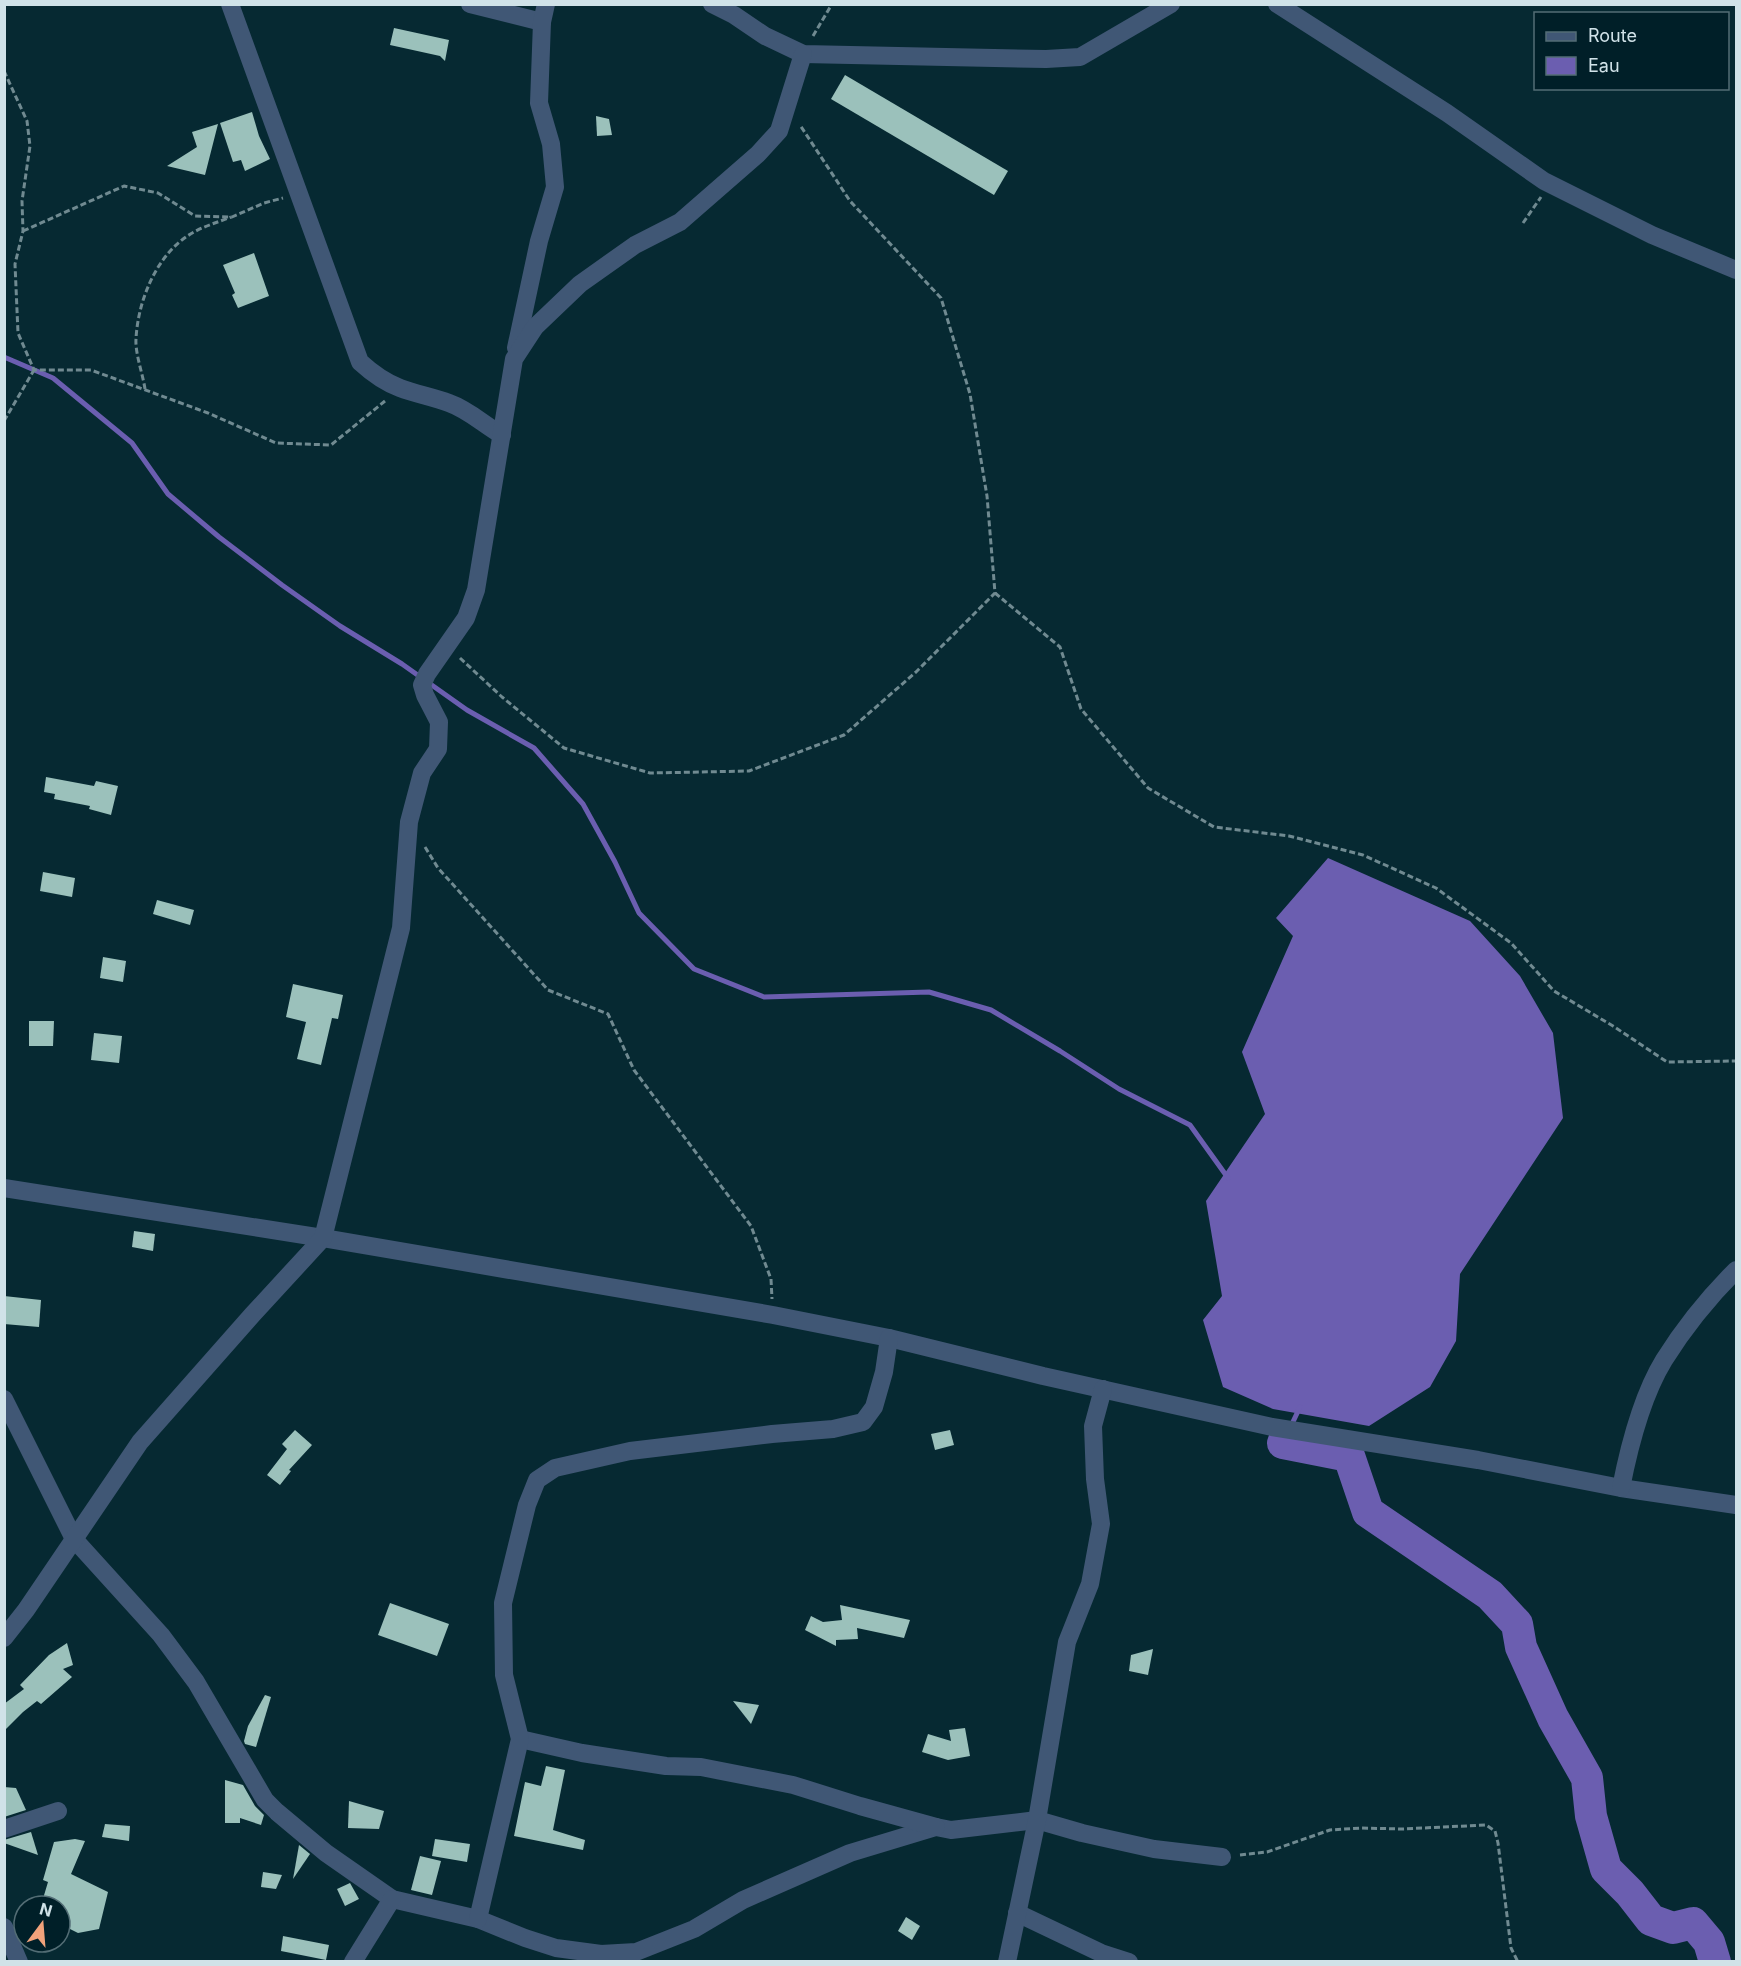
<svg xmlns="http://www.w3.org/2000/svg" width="1741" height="1966" font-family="Inter,sans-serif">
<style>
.water{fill:#6b5eb0}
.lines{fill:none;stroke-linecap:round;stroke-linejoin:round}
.stream{stroke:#6b5eb0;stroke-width:5}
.river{stroke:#6b5eb0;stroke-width:32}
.building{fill:#9bc1bb}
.path{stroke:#708a91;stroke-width:3;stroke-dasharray:6 3;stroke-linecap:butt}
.minor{stroke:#405775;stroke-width:18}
</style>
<rect width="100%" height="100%" fill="#062932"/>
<polygon class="water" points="1328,858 1470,921 1520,976 1553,1033 1563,1118 1460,1274 1456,1341 1430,1387 1369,1426 1273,1409 1223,1387 1203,1320 1222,1296 1206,1201 1265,1114 1242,1052 1293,936 1276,918"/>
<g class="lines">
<g class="stream">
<polyline points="4,357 53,378 132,443 168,494 219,537 282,585 340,626 402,664 467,710 534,748 583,804 615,862 639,913 694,969 764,997 929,992 991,1010 1060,1051 1119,1089 1190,1125 1228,1178"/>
<polyline points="1291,1426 1300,1407"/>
</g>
<polyline class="river" points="1283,1443 1349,1456 1368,1512 1490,1595 1517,1624 1521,1647 1553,1718 1587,1778 1591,1816 1606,1869 1630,1893 1651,1920 1673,1928 1693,1923 1709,1942 1715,1962"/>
</g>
<g class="building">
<polygon points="394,28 449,40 445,61 440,56 390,45"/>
<polygon points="845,75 1008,171 994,195 831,99"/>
<polygon points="252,112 259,136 270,159 245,171 241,160 233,162 220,123"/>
<polygon points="596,116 609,119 612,135 597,136"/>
<polygon points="218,124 205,175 167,166 197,147 192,132"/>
<polygon points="254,253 269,296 238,308 232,295 235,293 223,265"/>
<polygon points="46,777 94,786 96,781 118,786 111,815 89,809 90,806 54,799 55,794 44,792"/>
<polygon points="43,872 75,878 72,897 40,891"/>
<polygon points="157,900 194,910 190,925 153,914"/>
<polygon points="103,957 126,961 123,982 100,978"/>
<polygon points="293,984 343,995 338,1019 332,1018 321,1065 297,1059 306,1022 286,1017"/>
<polygon points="29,1021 54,1021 53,1046 29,1046"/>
<polygon points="94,1033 122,1036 119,1063 91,1060"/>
<polygon points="134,1231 155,1234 153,1251 132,1247"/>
<polygon points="4,1296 41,1300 39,1327 4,1324"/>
<polygon points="295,1430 312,1445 289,1470 291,1471 280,1485 267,1475 287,1449 282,1444"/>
<polygon points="950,1430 954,1445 935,1450 931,1434"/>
<polygon points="390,1603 449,1624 437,1656 378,1635"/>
<polygon points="840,1605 910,1620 904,1638 857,1628 858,1639 836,1640 836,1646 805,1630 811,1616 823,1622 842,1620"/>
<polygon points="67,1643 73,1665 63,1669 72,1677 41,1704 37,1701 23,1712 4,1731 4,1704 24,1689 20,1685 49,1655"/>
<polygon points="1153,1649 1148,1675 1129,1671 1131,1655"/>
<polygon points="265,1695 271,1697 256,1747 245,1744 244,1741 248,1726"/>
<polygon points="733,1701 759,1705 751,1724"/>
<polygon points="965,1728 970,1756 948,1760 922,1752 928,1734 951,1741 949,1730"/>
<polygon points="546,1766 565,1770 553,1830 585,1840 583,1850 514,1836 525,1782 541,1786"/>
<polygon points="225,1780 243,1785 255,1806 264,1815 261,1825 240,1818 240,1823 225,1823"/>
<polygon points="4,1787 16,1788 26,1810 4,1817"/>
<polygon points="349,1801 384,1811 379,1829 348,1828"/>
<polygon points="105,1824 130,1826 129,1841 102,1837"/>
<polygon points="31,1832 38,1855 4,1843 4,1840"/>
<polygon points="75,1839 85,1841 71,1874 108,1892 99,1929 78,1933 60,1924 60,1906 42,1902 48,1882 43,1880 54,1842"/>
<polygon points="435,1839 470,1844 467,1862 432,1856"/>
<polygon points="299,1845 310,1854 293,1879"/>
<polygon points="420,1856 441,1861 432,1895 411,1890"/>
<polygon points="263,1872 282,1875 276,1889 261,1887"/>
<polygon points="350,1883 359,1899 345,1906 337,1889"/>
<polygon points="906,1917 920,1926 912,1940 898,1931"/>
<polygon points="283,1936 329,1945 326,1960 281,1951"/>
</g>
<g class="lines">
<g class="path">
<polyline points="813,36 832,4"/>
<polyline points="4,71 27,121 30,146 22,201 23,231 15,264 18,333 34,370 91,370 208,413 276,443 331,445 385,401"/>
<polyline points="1523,223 1541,197"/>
<polyline points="23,231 124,186 158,193 195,216 232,217 264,203 283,198"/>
<path d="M145,389C143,375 135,353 136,339C138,299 158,250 196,231C207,225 219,222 231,217"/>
<polyline points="4,421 34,370"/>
<polyline points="995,593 1060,647 1081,709 1148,788 1214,827 1289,836 1363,855 1436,888 1511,943 1554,991 1613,1026 1667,1062 1736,1061"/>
<polyline points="460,658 502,697 564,748 650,773 749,771 844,735 916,672 995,593 987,496 970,394 941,298 850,201 800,125"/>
<polyline points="425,847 438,868 548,990 608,1014 634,1070 751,1226 771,1279 772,1299"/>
<polyline points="1240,1855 1267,1852 1330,1830 1362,1828 1402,1829 1486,1825 1495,1831 1498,1843 1511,1948 1518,1962"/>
</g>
<g class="minor">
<path d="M230,4L360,362C372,373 384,382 400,388C416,394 433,397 449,403C469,410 484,425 502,435"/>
<polyline points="470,4 542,22"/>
<polyline points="712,4 734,15 765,36 803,54 1046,59 1080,57 1171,4"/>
<polyline points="1277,4 1447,113 1544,181 1652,235 1736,270"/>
<polyline points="516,348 539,241 555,187 551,144 539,103 542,22 546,4"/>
<polyline points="4,1188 323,1238 773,1315 889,1338 1043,1376 1272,1427 1478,1460 1621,1488 1736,1505"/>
<polyline points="4,1399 74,1539 161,1635 196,1682 265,1800 277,1812 326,1853 392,1899 478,1919 525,1938 556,1948 601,1954 636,1952 694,1929 743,1900 850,1853 936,1827 951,1830 1037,1820 1082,1833 1154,1849 1222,1857"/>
<path d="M1621,1488C1629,1447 1642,1396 1664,1360C1684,1328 1709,1297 1736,1270"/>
<polyline points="4,1638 26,1610 140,1442 253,1314 323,1238 401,928 409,822 422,773 438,749 439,722 425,695 422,685 427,674 466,618 476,590 514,359 535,327 580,284 635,245 680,222 758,154 779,131 803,54"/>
<polyline points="520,1739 582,1753 666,1766 701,1767 793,1785 860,1806 936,1827"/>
<polyline points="4,1829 58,1811"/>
<polyline points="1017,1913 1101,1953 1129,1962"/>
<polyline points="478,1919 520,1739 504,1675 503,1603 527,1505 537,1480 555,1468 630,1451 772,1434 833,1429 863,1422 874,1407 884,1372 889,1338"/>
<polyline points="4,1927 19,1962"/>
<polyline points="353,1962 392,1899"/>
<polyline points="1007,1962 1037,1820 1067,1642 1090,1584 1101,1524 1095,1479 1093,1426 1103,1389"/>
</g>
</g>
<rect width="1741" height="1966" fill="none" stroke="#d0e2e8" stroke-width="12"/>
<rect x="1534" y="12" width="195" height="78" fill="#001f28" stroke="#536d75" stroke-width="1.5"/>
<rect x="1546" y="32" width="30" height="9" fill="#405775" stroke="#536d75" stroke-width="1.5"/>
<text x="1588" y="42" font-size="18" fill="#d0e2e8">Route</text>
<rect x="1546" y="57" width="30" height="18" fill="#6b5eb0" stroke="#536d75" stroke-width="1.5"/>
<text x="1588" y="72" font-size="18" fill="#d0e2e8">Eau</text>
<g transform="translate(42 1924) rotate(16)"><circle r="28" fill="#001f28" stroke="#536d75" stroke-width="1.5"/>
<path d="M0-4.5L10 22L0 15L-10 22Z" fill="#f0a27b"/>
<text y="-9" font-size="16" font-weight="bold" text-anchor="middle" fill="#d0e2e8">N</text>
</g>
</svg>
